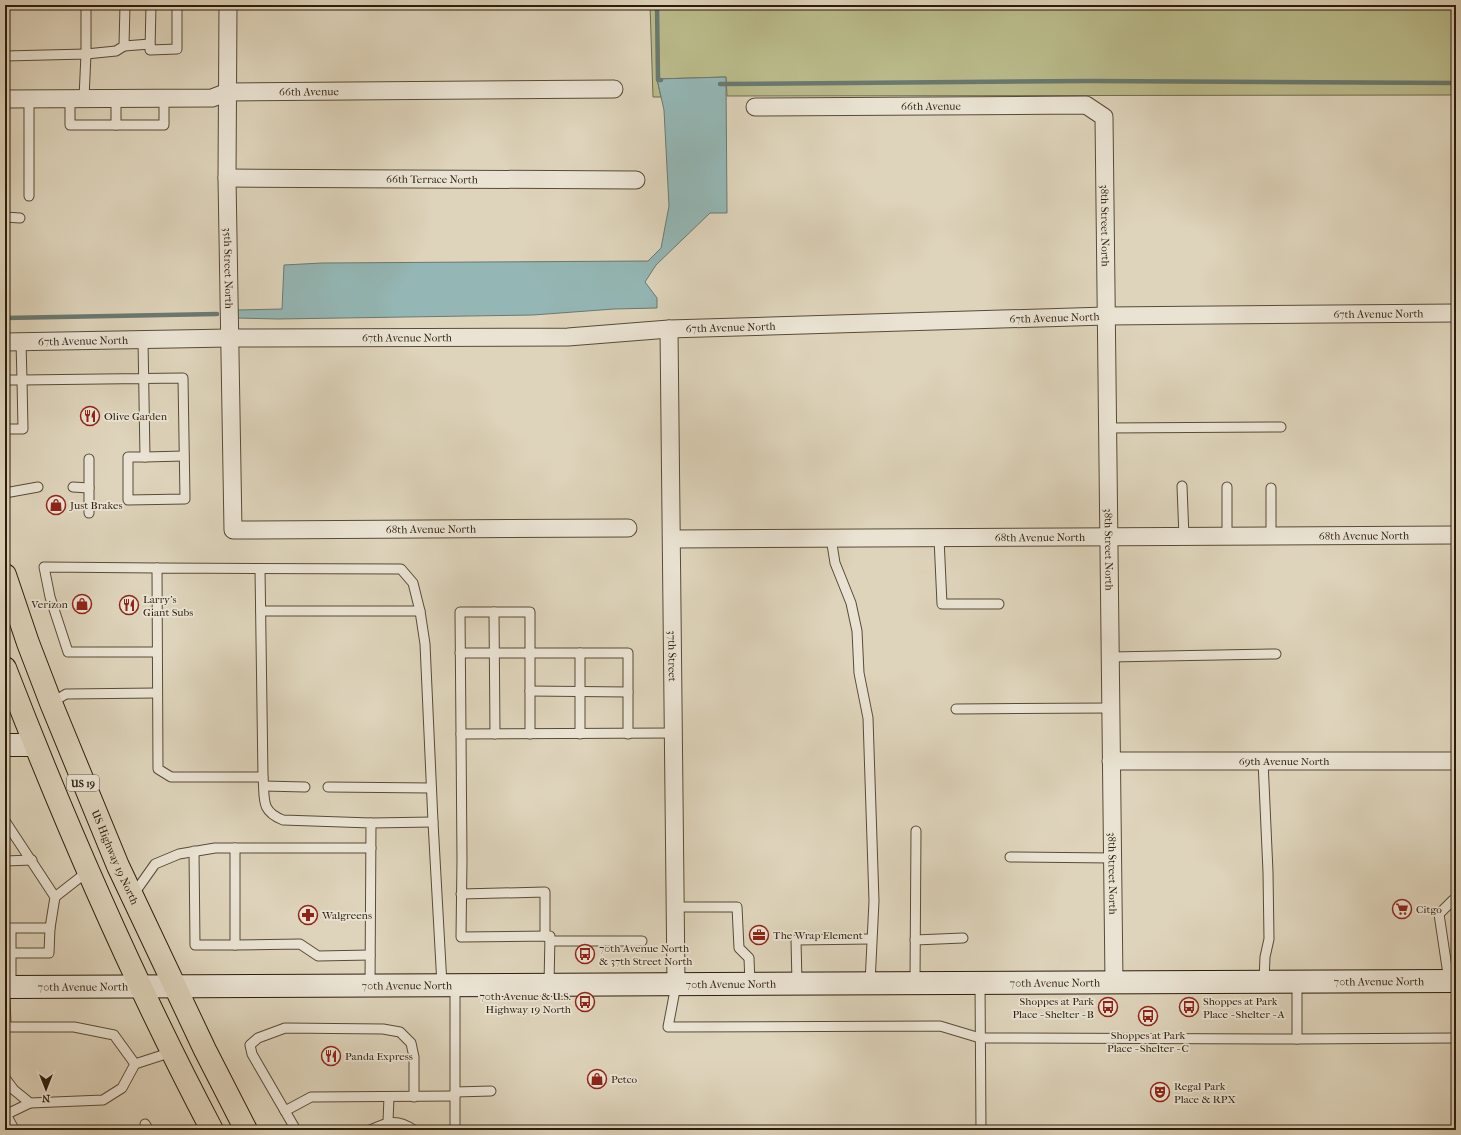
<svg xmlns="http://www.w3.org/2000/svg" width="1461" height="1135" font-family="'IM FELL French Canon',serif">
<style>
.green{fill:#babb8b;stroke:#736c4b}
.water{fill:#94b7b5;stroke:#6a7971}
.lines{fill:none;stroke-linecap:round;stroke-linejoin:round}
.stream{stroke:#6a7971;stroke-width:4.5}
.lane-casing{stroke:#584b37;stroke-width:11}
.street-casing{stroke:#584b37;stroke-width:19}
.secondary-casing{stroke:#2c1d0b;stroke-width:24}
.highway-casing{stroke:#2c1d0b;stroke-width:24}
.lane{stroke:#eae3d3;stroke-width:9}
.street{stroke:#eae3d3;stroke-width:17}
.secondary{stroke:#eae3d3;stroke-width:22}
.highway{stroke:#ded4bb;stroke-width:22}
.labels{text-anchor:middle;stroke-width:3.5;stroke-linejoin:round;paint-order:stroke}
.shield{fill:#eae3d3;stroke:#655847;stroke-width:1}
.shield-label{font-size:10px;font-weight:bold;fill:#2c1d0b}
.street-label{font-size:11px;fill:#2c1d0b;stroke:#eae3d3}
.poi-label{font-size:11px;fill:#2c1d0b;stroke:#eae3d3;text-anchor:start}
</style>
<rect width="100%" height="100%" fill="#ded4bb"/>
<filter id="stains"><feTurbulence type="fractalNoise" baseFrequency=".005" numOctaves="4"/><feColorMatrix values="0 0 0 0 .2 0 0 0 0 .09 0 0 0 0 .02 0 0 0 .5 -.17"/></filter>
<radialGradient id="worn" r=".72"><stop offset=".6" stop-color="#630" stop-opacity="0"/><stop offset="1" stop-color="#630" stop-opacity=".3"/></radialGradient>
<polygon class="green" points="650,5 1456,5 1456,95 727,96 726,77 657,79 661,97 653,97"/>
<polygon class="water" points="726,77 727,213 710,213 656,265 645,282 657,298 657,308 614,309 533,315 278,319 237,318 237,310 282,309 284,265 322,263 648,261 661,248 669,206 664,110 657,79"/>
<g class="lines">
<g class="stream">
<polyline points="657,5 658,80 661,80"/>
<polyline points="720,84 1090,81 1456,83"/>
<polyline points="5,318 217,314"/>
</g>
<g class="lane-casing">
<g id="lane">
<polyline points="86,5 86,54 116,51 124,46 125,5"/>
<polyline points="151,5 150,50 177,49 177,5"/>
<polyline points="124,46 150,44"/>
<polyline points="5,56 86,54 84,98"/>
<polyline points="70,98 70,125 164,125 164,98"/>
<polyline points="116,98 116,125"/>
<polyline points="29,196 29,99"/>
<polyline points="5,217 20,218"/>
<polyline points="21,342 22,380 183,378 185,499 128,500 128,457 145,457 143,340"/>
<polyline points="5,380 22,380 23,429 5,429"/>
<polyline points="1108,428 1281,427"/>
<polyline points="145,457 184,456"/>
<polyline points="89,459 89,513"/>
<polyline points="1182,486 1184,537"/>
<polyline points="73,487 89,488"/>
<polyline points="1227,487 1227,537"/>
<polyline points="1271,488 1271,536"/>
<polyline points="5,493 38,487"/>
<polyline points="831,538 835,563 851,603 857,631 859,673 868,718 874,901 870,983"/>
<polyline points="939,538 942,604 999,604"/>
<polyline points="260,569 263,777"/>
<polyline points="261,611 420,611"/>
<polyline points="494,612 495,734"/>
<polyline points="157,652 68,652 50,597 44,567 157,568"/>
<polyline points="460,653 628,653 628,734"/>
<polyline points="1110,657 1276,654"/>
<polyline points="530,691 628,692"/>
<polyline points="51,703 66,694 157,693"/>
<polyline points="956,709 1111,708"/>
<polyline points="461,734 460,612 530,612 530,734"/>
<polyline points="580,734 580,653"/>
<polyline points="1263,761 1268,872 1269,939 1265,957 1264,981"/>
<polyline points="264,786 305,787"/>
<polyline points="328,787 431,788"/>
<polyline points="5,821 55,897 50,928"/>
<polyline points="371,823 433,822"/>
<polyline points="194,851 195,945 235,945 235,848"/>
<polyline points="1010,857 1112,858"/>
<polyline points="5,861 32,860"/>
<polyline points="461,894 545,892 545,936"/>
<polyline points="133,895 155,864 179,854 215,848 371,848"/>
<polyline points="55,897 87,872"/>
<polyline points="675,907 737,907 739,948 749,958 750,983"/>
<polyline points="915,940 963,938"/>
<polyline points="550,941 642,941"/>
<polyline points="235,945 300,944 318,956 370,955"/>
<polyline points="11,953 49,953 50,928 11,928 11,987"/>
<polyline points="1297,981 1297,1039"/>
<polyline points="1449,981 1439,914 1453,900 1456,900"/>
<polyline points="915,982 916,831"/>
<polyline points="980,982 981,1130"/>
<polyline points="797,983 796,940 871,939"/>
<polyline points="549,984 550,936 461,937 462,860 461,734 674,733"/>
<polyline points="455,985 455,1130"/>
<polyline points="676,985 668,1027 940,1026 980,1038 1297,1039 1456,1038"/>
<path d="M370,986L371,823L283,820C260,811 265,799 263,777H171L158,769L157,568L401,569L413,583L420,611L425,644L433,822L442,985"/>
<polyline points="5,996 6,1026"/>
<polyline points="5,1027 74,1027 114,1035 135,1064 122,1088 103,1100 30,1103 14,1090 5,1078"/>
<polyline points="135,1064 172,1052"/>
<polyline points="455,1092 491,1091"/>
<polyline points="285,1111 252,1054 250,1045 258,1038 285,1028 383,1029 400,1032 411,1043 414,1057 414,1097"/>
<polyline points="5,1115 30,1103"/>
<polyline points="388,1122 389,1097"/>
<polyline points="145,1124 149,1130"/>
<polyline points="296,1130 285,1111 311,1097 455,1096"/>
<path d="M370,1130C388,1122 396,1118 414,1130"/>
</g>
</g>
<g class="street-casing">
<g id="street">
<path id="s1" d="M228,5L227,178L233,530L628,528"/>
<path id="s2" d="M5,99L212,98L228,92L614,89"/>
<path id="s3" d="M755,107L1086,105L1104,117L1114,982"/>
<path id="s4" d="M227,178L636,180"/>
<path id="s5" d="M669,329L676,983"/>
<path id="s6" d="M5,342L230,338L568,337L669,329L1106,316L1456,313"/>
<path id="s7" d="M672,539L1456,535"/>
<path id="s8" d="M1111,761H1456"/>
<polyline points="5,1121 10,1130"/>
</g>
</g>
<g class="secondary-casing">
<g id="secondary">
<polyline points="5,745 34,745"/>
<path id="s9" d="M5,987L1456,981"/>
</g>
</g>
<g class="highway-casing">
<g id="highway">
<path id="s10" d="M5,575L28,643L51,703L118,866L205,1050L246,1130"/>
<path d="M5,668C66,826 133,980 212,1130"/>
</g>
</g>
<use href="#lane" class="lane"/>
<use href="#street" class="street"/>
<use href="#secondary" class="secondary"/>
<use href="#highway" class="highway"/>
</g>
<defs>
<g id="restaurant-ring" transform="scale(1)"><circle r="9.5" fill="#eae3d3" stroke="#8f2418" stroke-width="1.5"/><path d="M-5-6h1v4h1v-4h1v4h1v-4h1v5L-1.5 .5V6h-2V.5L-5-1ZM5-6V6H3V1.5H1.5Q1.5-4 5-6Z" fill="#8f2418"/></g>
<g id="shop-ring" transform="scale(1)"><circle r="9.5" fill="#eae3d3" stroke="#8f2418" stroke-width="1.5"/><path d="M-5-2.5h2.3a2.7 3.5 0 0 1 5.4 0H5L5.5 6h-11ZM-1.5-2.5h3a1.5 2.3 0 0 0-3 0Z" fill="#8f2418"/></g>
<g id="supermarket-ring" transform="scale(1)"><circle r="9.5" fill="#eae3d3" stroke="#8f2418" stroke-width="1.5"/><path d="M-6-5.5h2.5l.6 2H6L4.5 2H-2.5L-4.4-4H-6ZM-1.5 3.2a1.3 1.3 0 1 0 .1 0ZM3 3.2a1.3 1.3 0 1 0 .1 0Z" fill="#8f2418"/></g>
<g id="pharmacy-ring" transform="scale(1)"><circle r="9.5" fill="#eae3d3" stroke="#8f2418" stroke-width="1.5"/><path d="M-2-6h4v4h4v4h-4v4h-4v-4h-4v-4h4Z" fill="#8f2418"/></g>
<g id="office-ring" transform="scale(1)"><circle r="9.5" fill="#eae3d3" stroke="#8f2418" stroke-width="1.5"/><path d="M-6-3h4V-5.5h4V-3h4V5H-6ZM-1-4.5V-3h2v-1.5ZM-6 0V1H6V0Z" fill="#8f2418"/></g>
<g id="bus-ring" transform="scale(1)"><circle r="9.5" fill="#eae3d3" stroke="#8f2418" stroke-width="1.5"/><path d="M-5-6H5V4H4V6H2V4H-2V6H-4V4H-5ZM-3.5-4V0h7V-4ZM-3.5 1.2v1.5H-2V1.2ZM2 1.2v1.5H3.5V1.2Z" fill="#8f2418"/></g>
<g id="theatre-ring" transform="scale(1)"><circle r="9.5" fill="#eae3d3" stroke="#8f2418" stroke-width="1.5"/><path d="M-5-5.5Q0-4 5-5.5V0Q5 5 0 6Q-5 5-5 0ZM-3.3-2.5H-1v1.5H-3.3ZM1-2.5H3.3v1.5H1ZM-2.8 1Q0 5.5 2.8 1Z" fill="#8f2418"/></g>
</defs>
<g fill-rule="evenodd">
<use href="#restaurant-ring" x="90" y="416"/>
<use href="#shop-ring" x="56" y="505"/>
<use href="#shop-ring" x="82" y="604"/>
<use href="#restaurant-ring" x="129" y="605"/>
<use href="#supermarket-ring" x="1402" y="909"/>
<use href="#pharmacy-ring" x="308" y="915"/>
<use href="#office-ring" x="759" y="935"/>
<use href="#bus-ring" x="585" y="954"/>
<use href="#bus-ring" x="585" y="1002"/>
<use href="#bus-ring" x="1108" y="1007"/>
<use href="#bus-ring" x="1189" y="1007"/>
<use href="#bus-ring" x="1148" y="1016"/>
<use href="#restaurant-ring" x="331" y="1056"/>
<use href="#shop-ring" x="597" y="1079"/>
<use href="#theatre-ring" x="1160" y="1092"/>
</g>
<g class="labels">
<rect class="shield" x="67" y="775" width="32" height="16" rx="3"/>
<g class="shield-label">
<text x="83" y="787">US 19</text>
</g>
<g class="street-label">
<text dy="4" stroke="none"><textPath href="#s2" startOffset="305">66th Avenue</textPath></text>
<text dy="4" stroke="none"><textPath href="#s3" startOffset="176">66th Avenue</textPath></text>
<text dy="4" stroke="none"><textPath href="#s4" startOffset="205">66th Terrace North</textPath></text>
<text dy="4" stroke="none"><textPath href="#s3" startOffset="461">38th Street North</textPath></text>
<text dy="4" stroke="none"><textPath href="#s1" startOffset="263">35th Street North</textPath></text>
<text dy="4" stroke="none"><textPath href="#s6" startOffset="1374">67th Avenue North</textPath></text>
<text dy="4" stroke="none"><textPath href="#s6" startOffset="1050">67th Avenue North</textPath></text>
<text dy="4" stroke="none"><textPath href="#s6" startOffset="726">67th Avenue North</textPath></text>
<text dy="4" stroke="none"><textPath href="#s6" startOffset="402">67th Avenue North</textPath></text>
<text dy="4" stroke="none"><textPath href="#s6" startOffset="78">67th Avenue North</textPath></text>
<text dy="4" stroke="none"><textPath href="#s1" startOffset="723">68th Avenue North</textPath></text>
<text dy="4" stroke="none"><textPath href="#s7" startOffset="692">68th Avenue North</textPath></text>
<text dy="4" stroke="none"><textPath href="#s7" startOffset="368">68th Avenue North</textPath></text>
<text dy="4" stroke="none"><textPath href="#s3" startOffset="785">38th Street North</textPath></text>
<text dy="4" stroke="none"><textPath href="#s5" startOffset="327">37th Street</textPath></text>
<text dy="4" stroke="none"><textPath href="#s8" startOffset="173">69th Avenue North</textPath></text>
<text dy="4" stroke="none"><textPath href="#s10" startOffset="303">US Highway 19 North</textPath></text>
<text dy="4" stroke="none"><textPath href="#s3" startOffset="1109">38th Street North</textPath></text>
<text dy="4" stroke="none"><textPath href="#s9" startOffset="1374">70th Avenue North</textPath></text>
<text dy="4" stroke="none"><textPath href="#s9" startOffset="1050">70th Avenue North</textPath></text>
<text dy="4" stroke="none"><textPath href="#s9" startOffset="726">70th Avenue North</textPath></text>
<text dy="4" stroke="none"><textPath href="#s9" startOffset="402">70th Avenue North</textPath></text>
<text dy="4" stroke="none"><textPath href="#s9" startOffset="78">70th Avenue North</textPath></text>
</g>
<g class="poi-label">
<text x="104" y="420">Olive Garden</text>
<text x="70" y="509">Just Brakes</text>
<text x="143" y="603">Larry's<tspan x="143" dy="13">Giant Subs</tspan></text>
<text x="68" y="608" text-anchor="end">Verizon</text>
<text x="1416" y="913">Citgo</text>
<text x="322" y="919">Walgreens</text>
<text x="773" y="939">The Wrap Element</text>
<text x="599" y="952">70th Avenue North<tspan x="599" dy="13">&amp; 37th Street North</tspan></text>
<text x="571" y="1000" text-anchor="end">70th Avenue &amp; U.S.<tspan x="571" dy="13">Highway 19 North</tspan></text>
<text x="1094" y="1005" text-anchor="end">Shoppes at Park<tspan x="1094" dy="13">Place - Shelter - B</tspan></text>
<text x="1203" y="1005">Shoppes at Park<tspan x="1203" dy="13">Place - Shelter - A</tspan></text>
<text x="1148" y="1039" text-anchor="middle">Shoppes at Park<tspan x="1148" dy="13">Place - Shelter - C</tspan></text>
<text x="345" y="1060">Panda Express</text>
<text x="611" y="1083">Petco</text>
<text x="1174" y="1090">Regal Park<tspan x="1174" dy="13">Place &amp; RPX</tspan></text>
</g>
</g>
<rect width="1461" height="1135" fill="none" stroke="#ded4bb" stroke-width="20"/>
<rect x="6" y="6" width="1449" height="1123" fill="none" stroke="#2c1d0b" stroke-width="2"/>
<rect x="10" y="10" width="1441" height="1115" fill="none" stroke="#2c1d0b"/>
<g transform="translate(46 1089) rotate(180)" stroke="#eae3d3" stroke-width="3" paint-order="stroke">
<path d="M0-3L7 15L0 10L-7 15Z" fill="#2c1d0b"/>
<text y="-6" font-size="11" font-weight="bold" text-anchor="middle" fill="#2c1d0b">N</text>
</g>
<rect width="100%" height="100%" filter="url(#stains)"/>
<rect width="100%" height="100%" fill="url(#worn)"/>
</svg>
